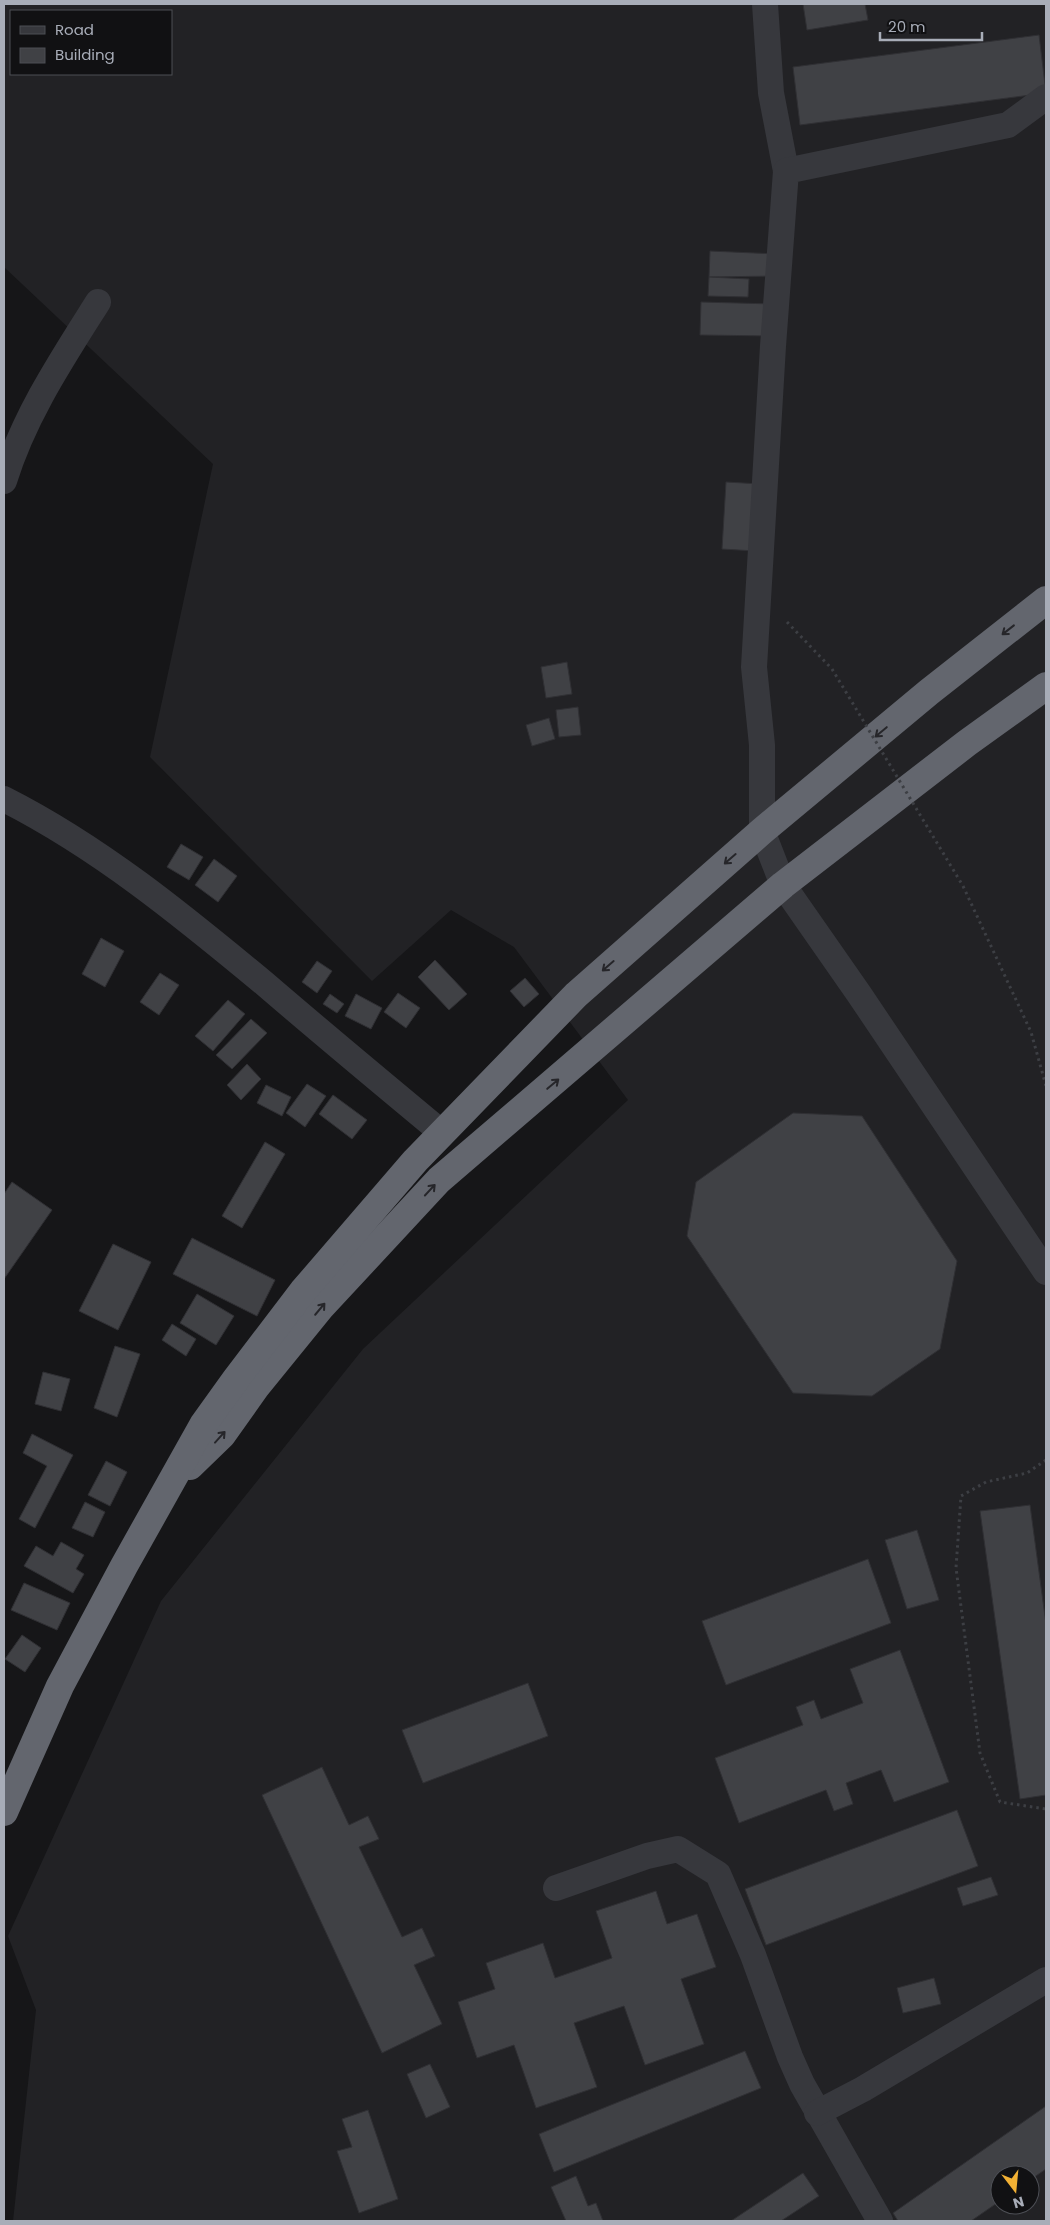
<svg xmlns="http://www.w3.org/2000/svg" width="1050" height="2225" font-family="Poppins,sans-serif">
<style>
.built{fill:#222225;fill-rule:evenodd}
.building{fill:#404145;stroke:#303034}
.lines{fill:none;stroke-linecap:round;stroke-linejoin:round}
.path{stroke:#3d3f44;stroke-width:3;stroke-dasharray:2.5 4;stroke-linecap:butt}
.street{stroke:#37383d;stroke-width:26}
.highway{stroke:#63666e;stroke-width:28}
.path-bridge{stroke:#3d3f44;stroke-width:3;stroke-dasharray:2.5 4;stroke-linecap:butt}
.oneway{stroke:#26262a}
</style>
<rect width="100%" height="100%" fill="#161618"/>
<path class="built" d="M4,4H1046V2221H13L36,2010L8,1936L161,1601L363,1349L628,1100L514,947L451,910L372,981L150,757L213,464L4,267ZM11,11H171V74H11ZM1000,2175H1030V2205H1000Z"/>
<g class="building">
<polygon points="803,4 865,4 868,20 807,30"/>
<polygon points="1039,35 1046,93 800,125 793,67"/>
<polygon points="710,251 777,254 777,276 709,277"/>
<polygon points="709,277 749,279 748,297 708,296"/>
<polygon points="701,302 773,304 772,336 700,335"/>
<polygon points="726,482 760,484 756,551 722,549"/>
<polygon points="567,662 572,694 546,698 541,667"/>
<polygon points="578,707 581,735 559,737 556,710"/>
<polygon points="549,718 555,739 532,746 526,725"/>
<polygon points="181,844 203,857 189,880 167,867"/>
<polygon points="214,859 237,876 218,902 195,885"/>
<polygon points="101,938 124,951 105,987 82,974"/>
<polygon points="435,960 467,994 449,1010 418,977"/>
<polygon points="317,961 332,971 317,993 302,982"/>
<polygon points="160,973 179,985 159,1015 140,1002"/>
<polygon points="525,978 539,994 524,1007 510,991"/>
<polygon points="398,993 420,1008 406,1028 384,1012"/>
<polygon points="330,994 344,1004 337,1013 323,1004"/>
<polygon points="356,994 382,1008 371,1029 345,1016"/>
<polygon points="228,1000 245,1014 213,1051 195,1036"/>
<polygon points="251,1019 267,1033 232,1069 216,1055"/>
<polygon points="247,1064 261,1079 241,1100 227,1085"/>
<polygon points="307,1084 326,1096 305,1127 286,1113"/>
<polygon points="266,1085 291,1097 282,1116 257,1103"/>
<polygon points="333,1095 367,1120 352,1139 319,1114"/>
<polygon points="793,1113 862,1116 957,1261 940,1349 872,1396 793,1393 687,1236 696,1182"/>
<polygon points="265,1142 285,1154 242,1228 222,1216"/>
<polygon points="12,1182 52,1210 4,1279 4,1194"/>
<polygon points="192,1238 275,1280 257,1316 173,1274"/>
<polygon points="113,1244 151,1262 118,1330 79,1311"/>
<polygon points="197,1294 234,1316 216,1345 180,1323"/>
<polygon points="172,1324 196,1339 186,1356 162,1340"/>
<polygon points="115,1346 140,1354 117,1417 94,1408"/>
<polygon points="43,1372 70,1379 61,1411 35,1404"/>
<polygon points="32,1434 73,1455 35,1528 19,1519 47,1466 23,1453"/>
<polygon points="106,1461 127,1472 110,1506 88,1495"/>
<polygon points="85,1502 105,1512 93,1537 72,1528"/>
<polygon points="1030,1505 1046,1624 1046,1795 1020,1799 980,1511"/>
<polygon points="917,1530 939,1600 907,1609 885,1540"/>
<polygon points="61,1542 84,1555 76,1569 84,1574 73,1593 24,1566 36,1546 53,1556"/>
<polygon points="868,1559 891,1623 726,1685 702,1621"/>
<polygon points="24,1583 70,1603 57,1630 11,1610"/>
<polygon points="22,1635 41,1648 25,1672 5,1659"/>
<polygon points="900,1650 949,1782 894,1802 881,1770 846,1783 853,1804 834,1811 826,1790 739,1823 715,1758 803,1725 796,1707 814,1700 821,1719 863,1703 850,1669"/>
<polygon points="528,1683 548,1736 423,1783 402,1730"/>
<polygon points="322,1767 349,1825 368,1816 379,1839 359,1847 402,1937 422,1928 435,1956 414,1965 442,2024 382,2053 262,1795"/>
<polygon points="957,1810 978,1866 766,1945 745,1889"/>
<polygon points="991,1877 998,1895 963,1906 957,1888"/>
<polygon points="656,1891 667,1924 697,1914 716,1967 681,1979 704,2044 645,2065 624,2006 574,2023 597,2087 536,2108 514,2045 477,2058 458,2002 495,1989 486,1963 543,1943 555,1978 612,1958 596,1911"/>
<polygon points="934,1978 941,2004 903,2013 897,1988"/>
<polygon points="745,2051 761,2088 554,2172 539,2134"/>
<polygon points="430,2064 450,2107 426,2118 407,2074"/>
<polygon points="1046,2106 1046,2169 1030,2180 1030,2175 1000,2175 1000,2201 971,2221 898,2221 893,2213"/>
<polygon points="368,2110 398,2199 359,2213 337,2151 352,2147 342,2119"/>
<polygon points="803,2173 819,2196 781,2221 731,2221"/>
<polygon points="576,2176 588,2206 596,2203 603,2221 566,2221 551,2187"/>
</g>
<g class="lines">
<g class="path">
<polyline points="787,622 832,669"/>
<polyline points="963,886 1031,1032 1046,1086"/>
<polyline points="1046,1460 1027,1473 986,1482 961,1496 956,1568 980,1753 1000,1802 1046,1809"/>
</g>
<g class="street">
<polyline points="765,4 771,93 786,171"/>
<polyline points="1046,97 1008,125 786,171 773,346 754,667 762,745 762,831 783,885 859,994 1046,1272"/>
<path d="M4,481C24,416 62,359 98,302"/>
<path d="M4,799C99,847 183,916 265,984C323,1034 382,1083 441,1132"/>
<polyline points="556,1888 647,1856 678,1849 718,1874 753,1955 790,2057 802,2084 880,2221"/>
<polyline points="817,2113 863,2089 1046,1980"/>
</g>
<g class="highway">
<polyline points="190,1466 222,1435 256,1387 321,1307 439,1180 783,885 967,743 1046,686"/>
<polyline points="4,1812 60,1686 124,1566 203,1425 236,1379 303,1291 415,1161 576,995 762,831 929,692 1046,600"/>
</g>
<polyline class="path-bridge" points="832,669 963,886"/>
</g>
<defs><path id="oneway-shaft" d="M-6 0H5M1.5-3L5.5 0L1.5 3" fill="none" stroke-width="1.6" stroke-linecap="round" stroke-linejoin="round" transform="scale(1.25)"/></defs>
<g class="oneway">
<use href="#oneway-shaft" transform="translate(1008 630) rotate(142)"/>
<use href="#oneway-shaft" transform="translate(881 732) rotate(140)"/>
<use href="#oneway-shaft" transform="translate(730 859) rotate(139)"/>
<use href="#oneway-shaft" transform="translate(608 966) rotate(139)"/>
<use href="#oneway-shaft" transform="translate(553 1084) rotate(-40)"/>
<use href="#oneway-shaft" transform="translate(430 1190) rotate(-47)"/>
<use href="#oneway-shaft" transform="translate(320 1309) rotate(-50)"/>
<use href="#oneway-shaft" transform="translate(220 1437) rotate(-48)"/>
</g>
<rect width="1050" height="2225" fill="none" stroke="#a8adb8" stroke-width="10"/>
<rect x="10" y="10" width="162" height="65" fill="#111113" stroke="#4d4f55"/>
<rect x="20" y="26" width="25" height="8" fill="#37383d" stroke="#4d4f55"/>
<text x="55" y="35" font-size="15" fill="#a8adb8">Road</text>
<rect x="20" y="48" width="25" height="15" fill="#404145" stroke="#4d4f55"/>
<text x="55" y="60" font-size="15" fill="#a8adb8">Building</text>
<g transform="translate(1015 2190) rotate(164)"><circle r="24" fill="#111113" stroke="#4d4f55"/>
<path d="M0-4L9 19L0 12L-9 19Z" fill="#f2b134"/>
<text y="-8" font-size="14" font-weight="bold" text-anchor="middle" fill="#a8adb8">N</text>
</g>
<path d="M880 32v8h102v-8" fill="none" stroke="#a8adb8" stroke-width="2.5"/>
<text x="888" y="32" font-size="15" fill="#a8adb8" stroke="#111113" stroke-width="4" paint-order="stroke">20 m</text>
</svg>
